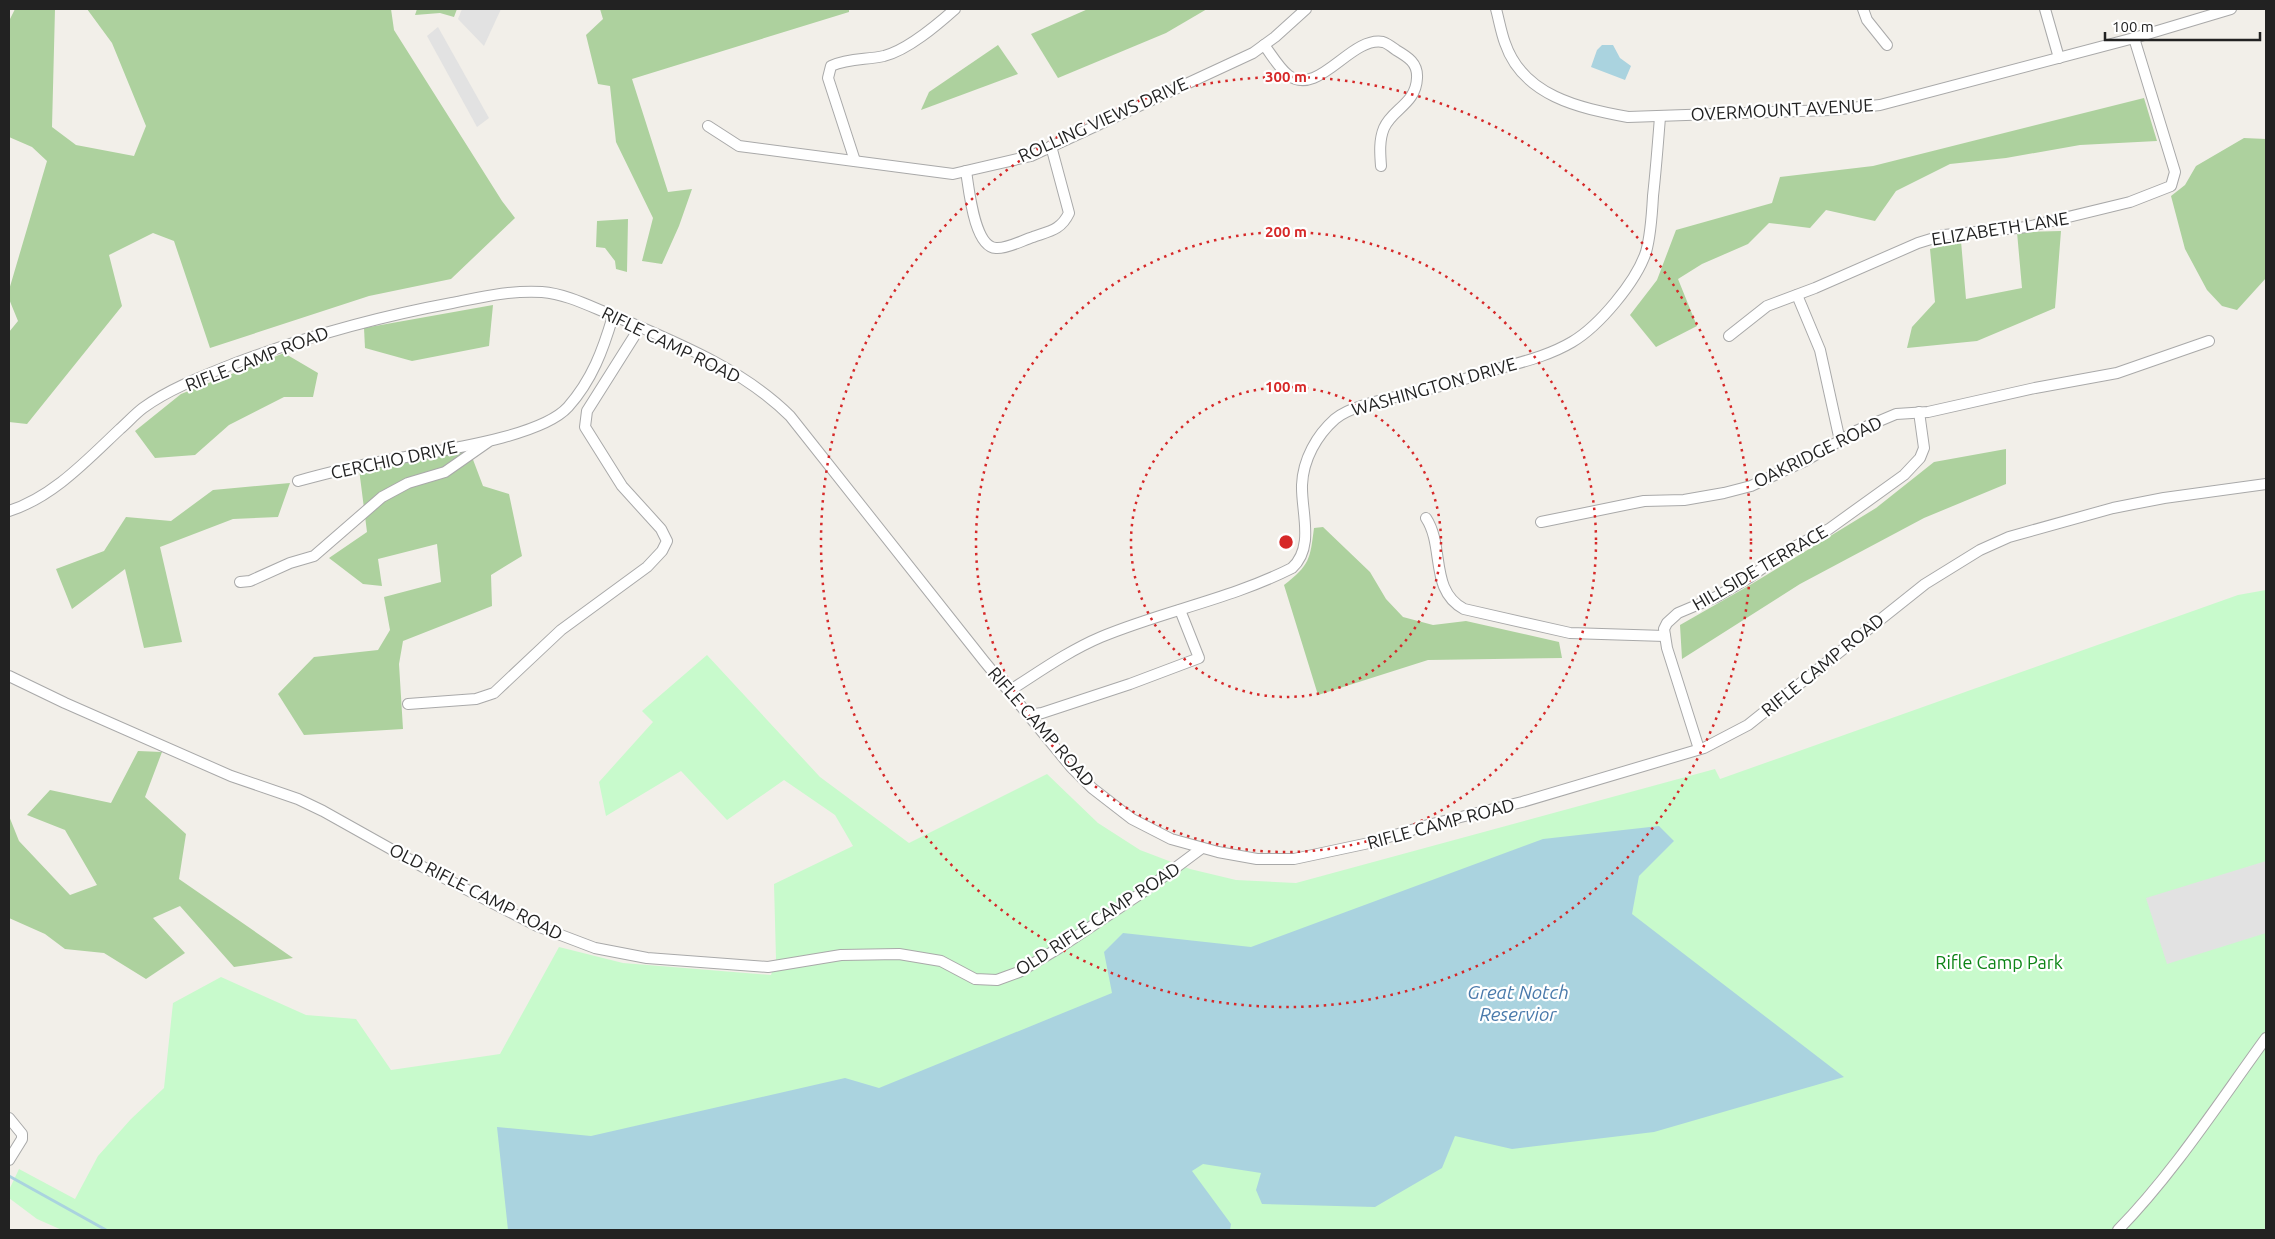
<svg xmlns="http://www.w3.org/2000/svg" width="2275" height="1239" font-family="Ubuntu,sans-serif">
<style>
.forest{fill:#add19e}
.park{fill:#c8facc}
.parking{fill:#e2e2e2}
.water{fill:#aad3df}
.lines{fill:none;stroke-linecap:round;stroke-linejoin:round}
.stream{stroke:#aad3df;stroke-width:3}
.minor-casing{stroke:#a9a9a9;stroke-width:12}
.minor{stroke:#fff;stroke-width:10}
.ring{fill:none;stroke:#d62828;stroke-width:2.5;stroke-dasharray:2.5 5}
.labels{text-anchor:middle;stroke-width:4.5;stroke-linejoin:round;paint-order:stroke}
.street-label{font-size:18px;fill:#222;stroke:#fff}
.park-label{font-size:18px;fill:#0c8416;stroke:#fff}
.water-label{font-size:19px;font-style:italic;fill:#4a7aab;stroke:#fff}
.centre{fill:#d62828;stroke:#fff;stroke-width:2.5}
.ring-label{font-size:15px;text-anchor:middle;font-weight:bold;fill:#d62828;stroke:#fff;stroke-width:4.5;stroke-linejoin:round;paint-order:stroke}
</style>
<rect width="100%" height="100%" fill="#f2efe9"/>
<g class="forest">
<polygon points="15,9 55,9 52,127 76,145 134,156 146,126 112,43 87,9 391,9 394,30 502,201 515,218 451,279 369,296 210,348 174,241 153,233 109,255 122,306 27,424 9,422 9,332 18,321 9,299 9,290 47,161 32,147 9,137 9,21"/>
<polygon points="417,9 457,9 454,17 440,13 415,15"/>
<polygon points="600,9 849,9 849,12 632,79 668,192 692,189 679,226 662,264 642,261 653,218 616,142 610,86 598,84 586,35 603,19"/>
<polygon points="1088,9 1207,9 1166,33 1058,78 1031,34"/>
<polygon points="998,45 1018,74 921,110 929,92"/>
<polygon points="2144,98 2157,141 2080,145 2006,158 1950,164 1896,191 1875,221 1826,210 1810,228 1769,223 1748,244 1702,264 1678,279 1697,326 1656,347 1630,315 1657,280 1676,230 1772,203 1780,177 1873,166"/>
<polygon points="2244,138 2266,139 2266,278 2237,310 2222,306 2207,290 2185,249 2171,196 2185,185 2196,166"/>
<polygon points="628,219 627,272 616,269 615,261 605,248 596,247 597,221"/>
<polygon points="2061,231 2055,308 1977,341 1907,348 1912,327 1935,302 1930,249 1961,241 1966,299 2022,288 2017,232"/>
<polygon points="493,305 489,346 412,361 365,348 364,328"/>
<polygon points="284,353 318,373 313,397 284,397 229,425 195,455 155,458 135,431 181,394"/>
<polygon points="469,449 483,486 509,494 522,556 491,575 492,606 403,641 399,664 403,729 304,735 278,694 314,657 378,650 390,630 384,597 441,582 437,544 378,559 382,586 363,584 329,558 367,532 359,469"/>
<polygon points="2006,449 2006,484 1924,518 1800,584 1682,659 1680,625 1750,585 1876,508 1934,462"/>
<polygon points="290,483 278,517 233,519 160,547 182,642 144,648 125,569 72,609 56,569 104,551 126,517 171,521 213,490"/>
<path d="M1323,527L1370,572L1386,599L1403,617L1433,625L1466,621L1559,642L1562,658L1428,660L1318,695L1284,585C1310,565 1310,559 1314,528Z"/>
<polygon points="138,751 162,752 145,797 186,834 179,879 293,958 234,967 180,906 153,918 185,953 146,979 104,953 65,949 45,934 9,918 9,816 19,841 70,895 97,885 65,830 27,815 50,790 111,803"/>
</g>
<polygon class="park" points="2266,590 2266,1230 62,1230 37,1219 9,1198 9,1190 19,1169 75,1199 98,1156 131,1119 164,1088 173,1003 221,977 306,1015 356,1019 391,1070 500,1054 559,947 623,963 771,975 776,959 774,884 853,846 835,815 784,780 727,820 681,771 606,816 599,782 653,722 642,711 707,655 820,777 909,843 1047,774 1098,823 1140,850 1190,869 1236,880 1296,883 1715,769 1720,779 2238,595"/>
<g class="parking">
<polygon points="462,9 501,9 484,46 458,19"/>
<polygon points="438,27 489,118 477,127 427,36"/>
<polygon points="2266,861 2266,933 2167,964 2146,898"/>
</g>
<g class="water">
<polygon points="1602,45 1613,45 1620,58 1631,66 1625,80 1591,67 1597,50"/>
<polygon points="1659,826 1674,841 1639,876 1632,914 1844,1077 1654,1132 1512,1149 1455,1136 1442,1168 1375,1207 1262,1204 1256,1190 1261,1173 1203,1164 1192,1171 1231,1224 1230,1230 508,1230 497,1127 591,1136 845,1078 879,1088 1112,993 1104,952 1123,933 1251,947 1543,839"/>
</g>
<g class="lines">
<polyline class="stream" points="9,1176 106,1230"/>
<g class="minor-casing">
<g id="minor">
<path d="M1496,9C1499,20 1501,32 1505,43C1523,96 1579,108 1628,117L1831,110L1880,105L2134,38L2231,9"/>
<polyline points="1863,9 1867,20 1887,45"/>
<polyline points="2045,9 2059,58"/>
<path d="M1264,45C1271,54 1279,68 1288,75C1319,98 1350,36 1383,42C1387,43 1392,47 1396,50C1408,57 1418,63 1417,78C1416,104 1392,109 1384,128C1379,140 1380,153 1381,166"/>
<polyline points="708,126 739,146 953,174 1031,156 1253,53 1275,37 1306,9"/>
<path d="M855,161L828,78L831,66C849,58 866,60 884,56C908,50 937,25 955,9"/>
<path d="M966,171C969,189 974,247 996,248C1007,249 1023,240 1033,237C1050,231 1061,230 1069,213L1051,146"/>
<polyline points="1797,295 1820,350 1840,441"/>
<polyline points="1729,336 1767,306 1815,288 1918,243 1944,235 2027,227 2130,202 2171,186 2175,172 2134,38"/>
<path d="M298,481C327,473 355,466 384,461C428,452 539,439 568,407C592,380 603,350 613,316"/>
<path d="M9,511C53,497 87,460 120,429C128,422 135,414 143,408C169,389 203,376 233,364C305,337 376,317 452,303C482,297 511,290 542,292C568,294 593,308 617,317C677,343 743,369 790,416L984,661L1071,767L1092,788L1132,819L1171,839L1218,852L1257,859H1294L1369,843L1428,825L1522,802L1704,748L1748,725L1925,584L1980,550L2009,537L2113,508L2164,498L2266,484"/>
<path d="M1426,518C1445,547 1429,590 1464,609L1570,633L1665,636"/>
<polyline points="1541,522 1644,501 1684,500 1724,493 1751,486 1805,461 1858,430 1896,414 1928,412 2035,388 2117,373 2209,341"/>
<polyline points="240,582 250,581 290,563 314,556 382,497 408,483 445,472 488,442"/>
<polyline points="9,676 65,703 231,776 298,799 323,811 423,867 537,926 595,948 647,958 768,967 841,955 899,954 941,961 975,979 997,980 1019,972 1059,948 1143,892 1202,848"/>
<path d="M1009,691C1039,672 1068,651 1101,637C1163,611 1231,599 1292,568C1315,547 1301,511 1302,485C1303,459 1317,435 1335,419C1353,403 1405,396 1429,389C1453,383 1477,375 1501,368C1526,361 1550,355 1572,342C1599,326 1636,282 1646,252C1651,234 1652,214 1653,196C1656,169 1658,143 1660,117"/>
<polyline points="408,704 476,699 494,693 561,630 647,567 662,551 667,541 661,529 622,486 585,427 587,411 640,327"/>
<polyline points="1028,715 1042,713 1130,684 1199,658 1180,610"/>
<polyline points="1699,749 1667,648 1664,629 1667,623 1678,613 1716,597 1750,577 1790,549 1829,529 1904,475 1920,458 1924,448 1919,412"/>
<polyline points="9,1118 22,1134 22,1139 9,1160"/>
<path d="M2118,1230C2173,1174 2220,1101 2266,1038"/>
</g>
</g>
<use href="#minor" class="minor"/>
</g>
<g class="ring">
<circle cx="1286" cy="542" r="155"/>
<circle cx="1286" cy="542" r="310"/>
<circle cx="1286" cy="542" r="465"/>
</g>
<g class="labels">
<g class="street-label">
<text transform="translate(1782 110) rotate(-3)" y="6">OVERMOUNT AVENUE</text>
<text transform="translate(1103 120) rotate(-24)" y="6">ROLLING VIEWS DRIVE</text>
<text transform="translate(2000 229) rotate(-9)" y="6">ELIZABETH LANE</text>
<text transform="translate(671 345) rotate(26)" y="6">RIFLE CAMP ROAD</text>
<text transform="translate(257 359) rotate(-21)" y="6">RIFLE CAMP ROAD</text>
<text transform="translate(1434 387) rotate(-16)" y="6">WASHINGTON DRIVE</text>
<text transform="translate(1818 452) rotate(-26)" y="6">OAKRIDGE ROAD</text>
<text transform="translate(394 460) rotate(-12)" y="6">CERCHIO DRIVE</text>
<text transform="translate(1760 568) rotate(-30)" y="6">HILLSIDE TERRACE</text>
<text transform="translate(1823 665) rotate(-39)" y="6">RIFLE CAMP ROAD</text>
<text transform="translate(1041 727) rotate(49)" y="6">RIFLE CAMP ROAD</text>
<text transform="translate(1441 824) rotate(-15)" y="6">RIFLE CAMP ROAD</text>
<text transform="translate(476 892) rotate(27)" y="6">OLD RIFLE CAMP ROAD</text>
<text transform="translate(1098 919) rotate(-33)" y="6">OLD RIFLE CAMP ROAD</text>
</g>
<g class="park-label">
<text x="1999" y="969">Rifle Camp Park</text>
</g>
<g class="water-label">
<text x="1518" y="999">Great Notch<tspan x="1518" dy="22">Reservior</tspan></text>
</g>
</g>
<circle cx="1286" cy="542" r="8" class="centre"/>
<g class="ring-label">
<text x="1286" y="82">300 m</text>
<text x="1286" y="237">200 m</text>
<text x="1286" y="392">100 m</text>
</g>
<rect width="2275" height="1239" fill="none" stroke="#222222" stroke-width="20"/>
<path d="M2105 32v8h155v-8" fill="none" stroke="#222222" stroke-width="2.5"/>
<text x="2112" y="32" font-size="15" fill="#222222" stroke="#ffffff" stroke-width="4" paint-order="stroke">100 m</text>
</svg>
